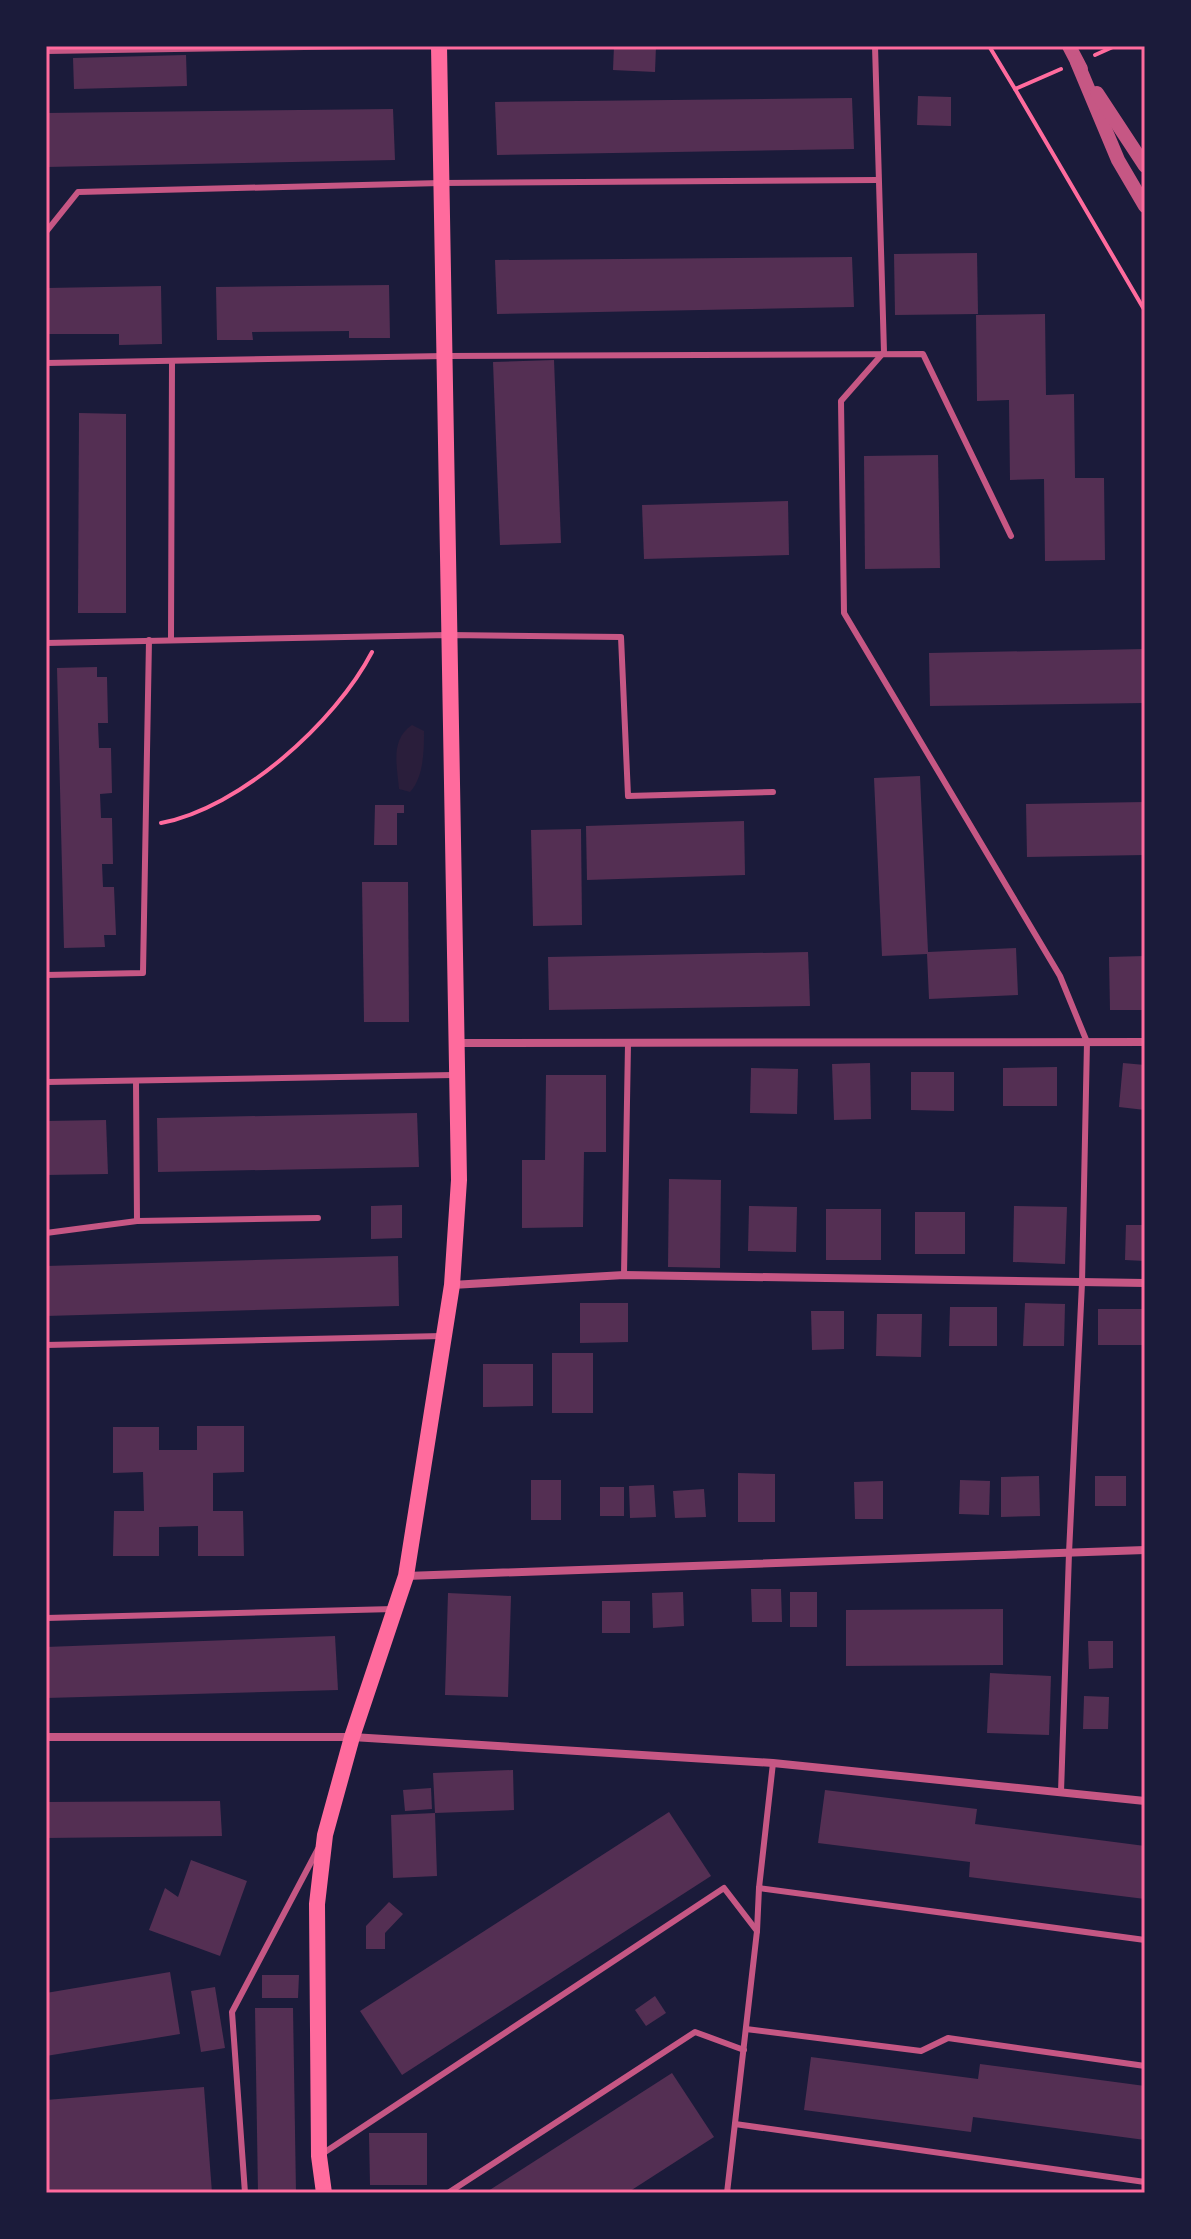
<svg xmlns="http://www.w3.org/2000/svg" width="1191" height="2239" font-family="Inter,sans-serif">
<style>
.green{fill:#2a1e3b}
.building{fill:#542f53}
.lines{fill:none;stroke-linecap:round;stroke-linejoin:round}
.path{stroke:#ff6b9d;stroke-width:4}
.service{stroke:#c65784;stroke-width:6}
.minor{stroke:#c65784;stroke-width:8}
.tertiary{stroke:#c65784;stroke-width:14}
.secondary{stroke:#ff6b9d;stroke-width:16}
.neatline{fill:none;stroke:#ff6b9d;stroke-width:3}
</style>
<rect width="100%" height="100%" fill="#1b1b3a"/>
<path class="green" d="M412,725L424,731C424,750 424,777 410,792L399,789C397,765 390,740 412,725Z"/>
<g class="building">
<polygon points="614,46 656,46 655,72 613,70"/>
<polygon points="186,55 187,86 74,89 73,58"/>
<polygon points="918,96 951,97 951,126 917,125"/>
<polygon points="852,98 854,149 497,155 495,102"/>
<polygon points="393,109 395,160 46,167 46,113"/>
<polygon points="977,253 978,314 895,315 894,254"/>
<polygon points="852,257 854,307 497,314 495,260"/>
<polygon points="389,285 390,338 349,338 349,331 252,332 253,340 217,340 216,287"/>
<polygon points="161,286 162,344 119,345 119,334 46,334 46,288"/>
<polygon points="1045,314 1046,395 1074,394 1075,478 1104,478 1105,560 1045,561 1044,479 1010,480 1009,400 977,401 976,315"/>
<polygon points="554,360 561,543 500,545 493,362"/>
<polygon points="79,413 126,414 126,613 78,613"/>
<polygon points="938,455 940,568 865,569 864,456"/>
<polygon points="788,501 789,555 644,559 642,505"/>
<polygon points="1145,649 1145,703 930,706 929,653"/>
<polygon points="97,667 97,677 107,677 108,723 98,723 99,748 111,748 112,793 100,794 101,818 112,818 113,864 102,864 103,887 114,887 116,935 104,935 105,947 64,948 57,668"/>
<polygon points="920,776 928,952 1016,948 1018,995 929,999 927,954 882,956 874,778"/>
<polygon points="1145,802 1145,855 1027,857 1026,804"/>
<polygon points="375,805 404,805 404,813 397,813 397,845 374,845"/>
<polygon points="744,821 745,875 587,880 586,826"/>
<polygon points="581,829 582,925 533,926 531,830"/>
<polygon points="362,882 408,882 409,1022 364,1022"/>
<polygon points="808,952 810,1006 549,1010 548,957"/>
<polygon points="1145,956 1145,1010 1110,1010 1109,957"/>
<polygon points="870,1063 871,1119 834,1120 832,1064"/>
<polygon points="1123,1063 1145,1065 1145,1110 1119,1107"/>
<polygon points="1057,1067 1057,1106 1003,1106 1003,1068"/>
<polygon points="751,1068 798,1069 797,1114 750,1113"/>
<polygon points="911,1072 954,1072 954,1111 911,1110"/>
<polygon points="546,1075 606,1075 606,1152 584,1152 583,1227 522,1228 522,1160 545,1160"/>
<polygon points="417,1113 419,1167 158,1172 157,1118"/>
<polygon points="106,1120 108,1174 46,1175 46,1121"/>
<polygon points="669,1179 721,1180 720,1268 668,1267"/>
<polygon points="402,1205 402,1238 371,1239 371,1206"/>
<polygon points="749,1206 797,1207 796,1252 748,1251"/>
<polygon points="1014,1206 1067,1207 1065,1264 1013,1262"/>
<rect x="826" y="1209" width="55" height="51"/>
<rect x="915" y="1212" width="50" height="42"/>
<polygon points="1126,1225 1145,1225 1145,1261 1125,1260"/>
<polygon points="398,1256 399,1306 46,1316 46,1266"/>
<polygon points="580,1303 628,1303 628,1342 580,1343"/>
<polygon points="1025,1303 1065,1304 1064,1346 1023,1346"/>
<polygon points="950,1307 997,1307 997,1346 949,1346"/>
<rect x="1098" y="1309" width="45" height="36"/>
<polygon points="811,1311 844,1311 844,1349 812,1350"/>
<polygon points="877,1314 922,1314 921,1357 876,1356"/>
<rect x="552" y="1353" width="41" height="60"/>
<polygon points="483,1364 533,1364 533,1406 483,1407"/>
<polygon points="197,1426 244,1426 244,1472 213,1473 213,1511 243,1511 244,1556 198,1556 198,1526 159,1527 159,1556 113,1556 114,1511 144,1511 143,1472 113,1473 113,1427 159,1427 159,1450 197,1450"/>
<polygon points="738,1473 775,1474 775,1522 738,1522"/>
<polygon points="1039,1476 1040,1516 1001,1517 1001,1477"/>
<rect x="1095" y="1476" width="31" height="30"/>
<rect x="531" y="1480" width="30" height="40"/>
<polygon points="960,1480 990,1481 989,1515 959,1514"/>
<polygon points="883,1481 883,1519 855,1519 854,1482"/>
<polygon points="654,1485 656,1517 630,1518 629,1486"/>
<rect x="600" y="1487" width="24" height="29"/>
<polygon points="704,1489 706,1517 675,1518 673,1491"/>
<polygon points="751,1589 781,1589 782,1622 752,1622"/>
<polygon points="683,1592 684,1626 653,1628 652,1593"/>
<rect x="790" y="1592" width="27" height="35"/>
<polygon points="448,1593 511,1596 508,1697 445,1695"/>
<rect x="602" y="1601" width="28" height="32"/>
<polygon points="1003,1609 1003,1665 846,1666 846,1610"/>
<polygon points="335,1636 338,1690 46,1698 46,1647"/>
<polygon points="1088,1641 1113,1641 1113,1668 1089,1669"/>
<polygon points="990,1673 1051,1676 1049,1735 987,1733"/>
<polygon points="1084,1696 1109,1697 1108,1729 1083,1729"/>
<polygon points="513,1770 514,1810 435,1813 437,1876 393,1878 391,1815 435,1813 433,1773"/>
<polygon points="431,1788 432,1809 405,1811 403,1790"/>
<polygon points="825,1790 977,1809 975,1824 1145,1846 1145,1899 969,1877 970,1862 818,1843"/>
<polygon points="220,1801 222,1836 46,1838 46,1802"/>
<polygon points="669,1812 711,1876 402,2075 360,2011"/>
<polygon points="191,1860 247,1881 220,1956 149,1930 165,1888 178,1897"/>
<polygon points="389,1902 403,1914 385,1933 385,1949 366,1949 366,1926"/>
<polygon points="170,1972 180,2034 46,2056 46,1993"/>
<polygon points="262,1975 299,1975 298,1998 262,1998"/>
<polygon points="215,1987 225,2048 201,2052 191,1991"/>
<polygon points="655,1996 666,2013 646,2026 635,2010"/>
<polygon points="255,2008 293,2008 296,2193 258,2193"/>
<polygon points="811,2057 978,2079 980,2064 1145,2086 1145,2140 973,2117 971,2132 804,2110"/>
<polygon points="672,2073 714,2137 627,2193 485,2193"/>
<polygon points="204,2087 212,2193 46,2193 46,2100"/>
<polygon points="369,2133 427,2133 427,2185 370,2185"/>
</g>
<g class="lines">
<g class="path">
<polyline points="989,46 1015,89"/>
<polyline points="1095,55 1115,46"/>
<polyline points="1061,69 1015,89 1145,311"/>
<path d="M161,823C240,808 335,723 372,652"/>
</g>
<g class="service">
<polyline points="875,46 884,352 841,401 844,613 1060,976 1087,1042 1082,1283 1069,1553 1061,1792"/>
<polyline points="46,51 373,46"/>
<polyline points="46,232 78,192 441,183 877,180"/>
<polyline points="46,363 445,356 923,354 1011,536"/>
<polyline points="171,640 172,361"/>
<polyline points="46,643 449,635 621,637 628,796 773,792"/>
<polyline points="46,975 143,973 149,640"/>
<polyline points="136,1081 137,1221"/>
<polyline points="46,1082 454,1075"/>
<polyline points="46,1233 137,1221 318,1218"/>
<polyline points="624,1275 628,1044"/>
<polyline points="46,1345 442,1336"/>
<polyline points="46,1618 394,1609"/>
<polyline points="773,1763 759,1888 1145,1940"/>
<polyline points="757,1931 759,1888"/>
<polyline points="746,2029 921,2051 948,2038 1145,2066"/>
<polyline points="735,2124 1145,2182"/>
<polyline points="322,2154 724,1888 757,1931 727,2193"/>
<polyline points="245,2193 232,2012 318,1849"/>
<polyline points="448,2193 695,2032 744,2050"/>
</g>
<g class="minor">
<polyline points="456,1043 1145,1042"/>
<polyline points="452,1285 624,1275 1145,1283"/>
<polyline points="406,1576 1145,1550"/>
<polyline points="46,1737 352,1737 773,1763 1145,1801"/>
</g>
<g class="tertiary">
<polyline points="1069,46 1081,69"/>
<polyline points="1077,62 1118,160 1145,206"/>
<polyline points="1097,93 1145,166"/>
</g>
<polyline class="secondary" points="324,2193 319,2156 317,1904 325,1835 352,1737 406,1576 452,1285 459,1180 439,46"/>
</g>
<rect width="1191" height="2239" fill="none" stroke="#1b1b3a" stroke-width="96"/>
<rect x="48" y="48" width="1095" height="2143" class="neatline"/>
</svg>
